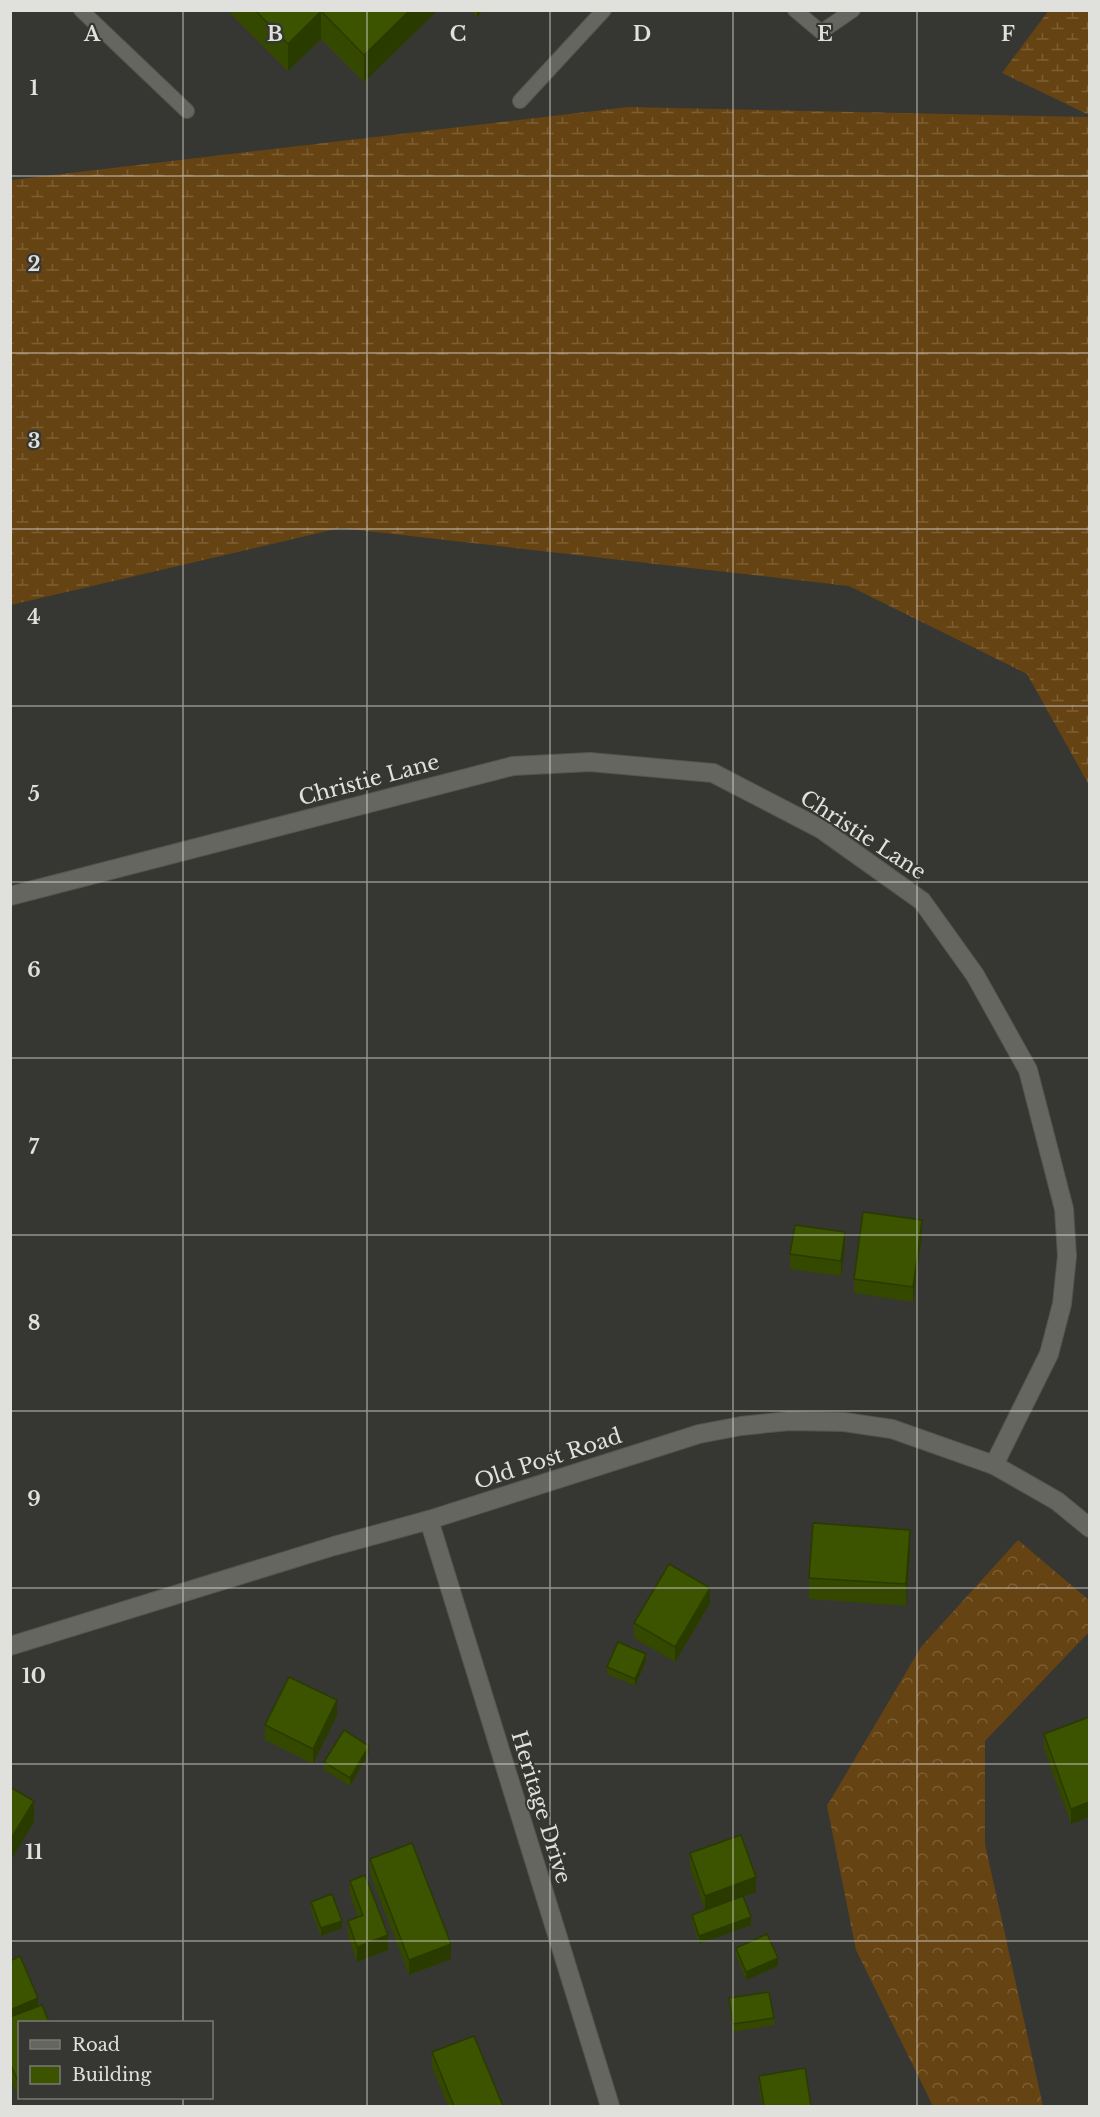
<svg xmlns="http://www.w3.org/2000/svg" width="1100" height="2117" viewBox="0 0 1100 2117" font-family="'Libre Baskerville',serif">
  <defs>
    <pattern id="forest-crowns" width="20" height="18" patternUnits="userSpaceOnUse" patternTransform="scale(1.5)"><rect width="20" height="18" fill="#664312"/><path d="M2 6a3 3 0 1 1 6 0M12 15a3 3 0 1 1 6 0" fill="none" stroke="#7c5e34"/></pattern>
    <pattern id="wetland-marsh" width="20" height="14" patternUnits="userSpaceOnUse" patternTransform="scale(1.5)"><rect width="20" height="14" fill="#664312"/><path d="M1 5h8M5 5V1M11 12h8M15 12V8" fill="none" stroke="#7c5e34"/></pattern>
  </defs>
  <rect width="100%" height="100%" fill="#363632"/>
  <!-- forest -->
  <path fill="url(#forest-crowns)" d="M1018,1540L1090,1601L1089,1632L985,1741V1844L1043,2106H933L856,1950L827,1806L921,1647Z"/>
  <!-- wetland -->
  <g fill="url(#wetland-marsh)">
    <path d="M1049,10L1089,11V115L1002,73Z"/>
    <path d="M628,107L1089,117V785L1027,674L849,586L340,528L11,605V180Z"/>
  </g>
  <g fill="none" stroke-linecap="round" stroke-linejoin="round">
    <defs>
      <g id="lane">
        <path d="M81,10L187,111"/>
        <path d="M795,10L821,32L853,10"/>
        <path d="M520,101L604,10"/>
      </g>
      <g id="street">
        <path d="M10,896L513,766L590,762L713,773L821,829L922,901L975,975L1028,1070L1064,1209L1067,1256L1062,1304L1049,1354L994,1465"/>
        <path d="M429,1520L610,2106"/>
        <path d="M10,1646L334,1546L429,1520L699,1434L741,1426L789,1421L844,1422L892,1429L994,1465L1057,1501L1090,1528"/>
      </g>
    </defs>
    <!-- lane casing -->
    <use href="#lane" stroke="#545450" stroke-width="16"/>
    <!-- street casing -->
    <use href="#street" stroke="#545450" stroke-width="20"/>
    <!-- lane -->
    <use href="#lane" stroke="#666661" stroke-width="14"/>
    <!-- street -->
    <use href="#street" stroke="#666661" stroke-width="18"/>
  </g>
  <!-- wall -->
  <g fill="#344800">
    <path d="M227,10H438L364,82L321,39L288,71Z"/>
    <path d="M470,10H484L477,17Z"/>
    <path d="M922,1235L913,1302L854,1293V1279Z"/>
    <path d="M845,1247L841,1276L790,1269V1254Z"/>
    <path d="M910,1551L906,1606L809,1599V1578Z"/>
    <path d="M710,1603L675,1662L634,1638V1623Z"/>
    <path d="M646,1661L635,1686L607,1674V1667Z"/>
    <path d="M337,1715L313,1764L265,1740V1725Z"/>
    <path d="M1089,1717L1071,1824L1044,1749V1734Z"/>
    <path d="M369,1753L350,1786L324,1770V1762Z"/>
    <path d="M690,1853L756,1892L744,1896L751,1925L699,1944L692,1922V1915L705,1910L690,1868Z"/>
    <path d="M370,1859L451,1959L409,1975L370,1874Z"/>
    <path d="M350,1881L388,1950L357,1962L348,1936V1921L358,1917L350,1895Z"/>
    <path d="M311,1902L342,1928L321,1936L311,1910Z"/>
    <path d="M736,1948L778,1966L746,1980L736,1956Z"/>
    <path d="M10,1961L20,2022V2097H29L20,2101L10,2078Z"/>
    <path d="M729,1998L774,2018V2025L733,2032L729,2006Z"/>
    <path d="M432,2052L503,2106H448L432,2067Z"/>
    <path d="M759,2076L811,2106H762L759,2090Z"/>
  </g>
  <!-- shaded-wall -->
  <g fill="#2a3b00">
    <path d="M410,10H438L364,82V55Z"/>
    <path d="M477,10H484L477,17Z"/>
    <path d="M321,11V39L288,71V44Z"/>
    <path d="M922,1220V1235L913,1302V1287Z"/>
    <path d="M845,1232V1247L841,1276V1261Z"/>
    <path d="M910,1530V1551L906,1606V1584Z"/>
    <path d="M710,1588V1603L675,1662V1647Z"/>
    <path d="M646,1654V1661L635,1686V1679Z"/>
    <path d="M337,1700V1715L313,1764V1749Z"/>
    <path d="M369,1746V1753L350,1786V1778Z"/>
    <path d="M34,1801V1822L10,1861V1840Z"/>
    <path d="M1089,1802V1817L1071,1824V1809Z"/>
    <path d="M756,1877V1892L705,1910V1896Z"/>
    <path d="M751,1917V1925L699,1944V1936Z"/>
    <path d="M342,1921V1928L321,1936V1928Z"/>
    <path d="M388,1935V1950L357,1962V1947Z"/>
    <path d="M451,1944V1959L409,1975V1960Z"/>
    <path d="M778,1958V1966L746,1980V1972Z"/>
    <path d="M38,1998V2013L10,2025V2010Z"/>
    <path d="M20,2097H29L20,2101Z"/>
  </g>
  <!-- building -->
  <g fill="#3c5400" stroke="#2a3b00" stroke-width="1.5">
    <path d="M255,10H410L364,55L321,11L288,44Z"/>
    <path d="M863,1212L922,1220L913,1287L854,1279Z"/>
    <path d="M795,1225L845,1232L841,1261L790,1254Z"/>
    <path d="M813,1523L910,1530L906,1584L809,1578Z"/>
    <path d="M669,1564L710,1588L675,1647L634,1623Z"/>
    <path d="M618,1642L646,1654L635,1679L607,1667Z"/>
    <path d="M289,1677L337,1700L313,1749L265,1725Z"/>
    <path d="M1089,1717V1802L1071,1809L1044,1734Z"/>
    <path d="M344,1730L369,1746L350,1778L324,1762Z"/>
    <path d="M10,1787L34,1801L10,1840Z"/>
    <path d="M741,1835L756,1877L705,1896L690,1853Z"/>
    <path d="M412,1843L451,1944L409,1960L370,1859Z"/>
    <path d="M365,1875L388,1935L357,1947L348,1921L363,1915L350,1881Z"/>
    <path d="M332,1894L342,1921L321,1928L311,1902Z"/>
    <path d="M743,1896L751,1917L699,1936L692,1915Z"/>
    <path d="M767,1934L778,1958L746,1972L736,1948Z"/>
    <path d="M20,1956L38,1998L10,2010V1961Z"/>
    <path d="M769,1992L774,2018L733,2024L729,1998Z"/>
    <path d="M42,2005L49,2022H20V2085L10,2063V2017Z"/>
    <path d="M474,2036L503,2106H454L432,2052Z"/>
    <path d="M805,2068L811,2106H764L759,2076Z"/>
  </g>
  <!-- grid -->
  <path fill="none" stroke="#e0e0dd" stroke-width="1.5" stroke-opacity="0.55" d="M183,10V2022M367,10V2106M550,10V2106M733,10V2106M917,10V2106M10,176H1090M10,353H1090M10,529H1090M10,706H1090M10,882H1090M10,1058H1090M10,1235H1090M10,1411H1090M10,1588H1090M10,1764H1090M10,1941H1090M183,2098V2106"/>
  <g text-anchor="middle" stroke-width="4.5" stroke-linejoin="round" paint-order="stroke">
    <!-- street labels -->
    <g font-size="21" fill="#e0e0dd" stroke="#363632">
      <text transform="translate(369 780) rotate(-15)" y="7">Christie Lane</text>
      <text transform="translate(863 835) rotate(33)" y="7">Christie Lane</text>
      <text transform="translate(548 1459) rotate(-18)" y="7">Old Post Road</text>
      <text transform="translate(541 1807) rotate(73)" y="7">Heritage Drive</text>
    </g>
  </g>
  <g font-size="20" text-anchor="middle" font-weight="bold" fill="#e0e0dd" stroke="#363632" stroke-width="4.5" stroke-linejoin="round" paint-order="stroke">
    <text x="92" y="41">A</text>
    <text x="275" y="41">B</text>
    <text x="458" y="41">C</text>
    <text x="642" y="41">D</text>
    <text x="825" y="41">E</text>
    <text x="1008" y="41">F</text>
    <text x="34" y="95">1</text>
    <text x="34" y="271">2</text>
    <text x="34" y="448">3</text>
    <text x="34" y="624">4</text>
    <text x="34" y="801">5</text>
    <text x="34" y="977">6</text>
    <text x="34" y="1154">7</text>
    <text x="34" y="1330">8</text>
    <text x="34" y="1506">9</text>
    <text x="34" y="1683">10</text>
    <text x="34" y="1859">11</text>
  </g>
  <!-- border -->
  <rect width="1100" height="2117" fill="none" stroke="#e0e0dd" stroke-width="24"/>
  <!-- legend -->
  <rect x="18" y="2021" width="195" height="78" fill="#363632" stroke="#7a7a76" stroke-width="1.5"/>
  <rect x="30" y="2040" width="30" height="9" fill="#666661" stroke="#7a7a76" stroke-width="1.5"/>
  <text x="72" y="2051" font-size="18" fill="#e0e0dd">Road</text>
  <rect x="30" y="2066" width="30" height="18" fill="#3c5400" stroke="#7a7a76" stroke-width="1.5"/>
  <text x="72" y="2081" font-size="18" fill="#e0e0dd">Building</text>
</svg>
